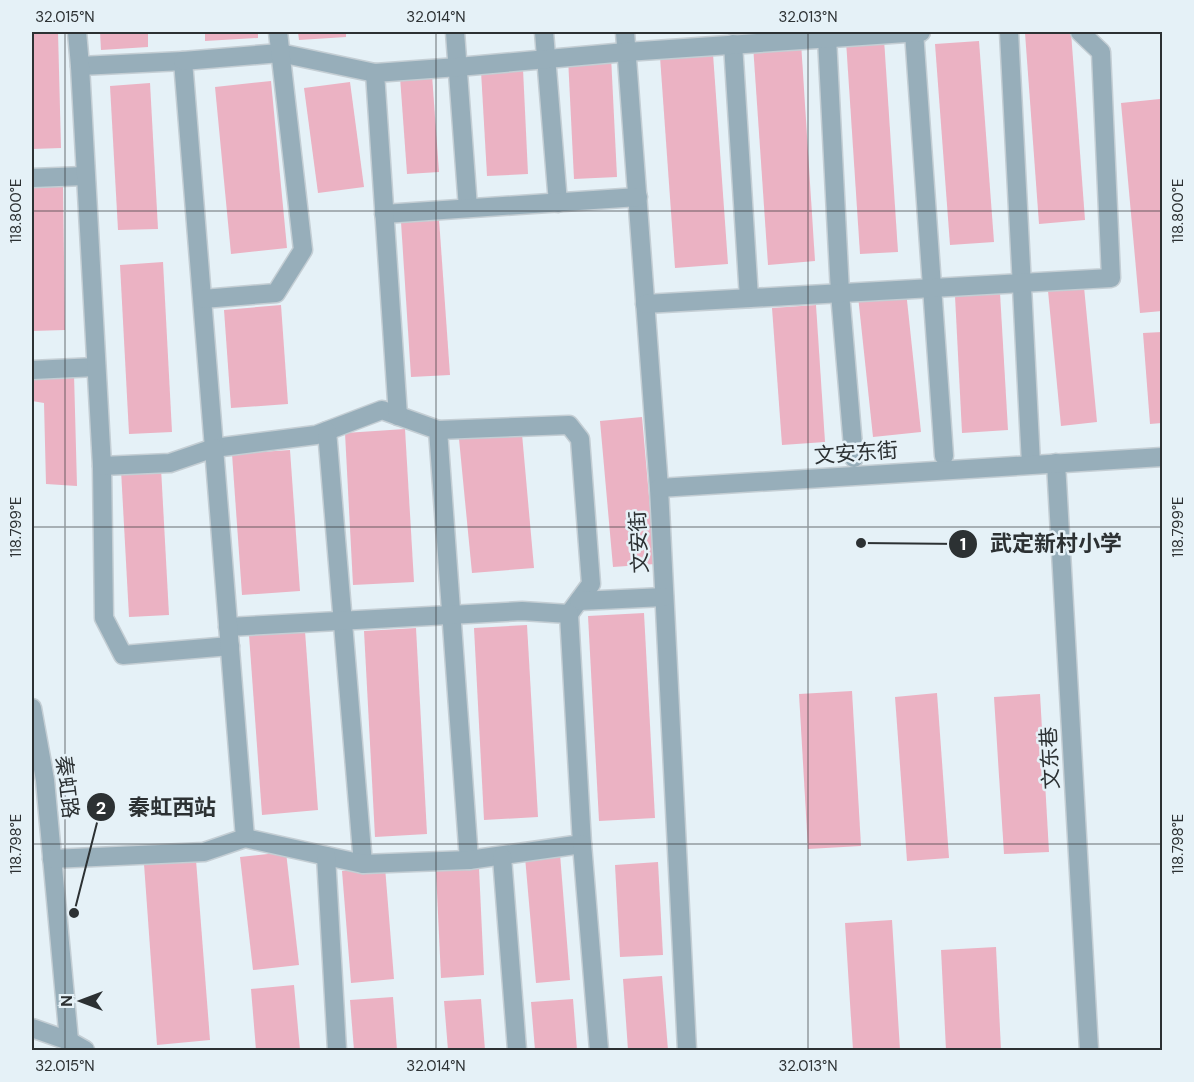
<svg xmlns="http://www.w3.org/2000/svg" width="1194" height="1082" viewBox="0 0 1194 1082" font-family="'DM Sans','Noto Sans SC',sans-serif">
  <rect width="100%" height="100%" fill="#e5f1f7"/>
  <!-- building -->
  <g fill="#ebb2c3">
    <path d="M32,32H58L61,148L32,149Z"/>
    <path d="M100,32H148V47L101,50Z"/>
    <path d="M205,32H258V38L205,41Z"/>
    <path d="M298,32H346V37L299,40Z"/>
    <path d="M1040,32H1071L1085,220L1039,224L1025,33Z"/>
    <path d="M884,39L898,252L860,254L846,41Z"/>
    <path d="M979,41L994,242L950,245L935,44Z"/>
    <path d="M801,42L815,261L768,265L753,45Z"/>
    <path d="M713,54L728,264L675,268L660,57Z"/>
    <path d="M611,56L617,177L574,179L568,58Z"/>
    <path d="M523,69L528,174L487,176L481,71Z"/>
    <path d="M432,75L439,172L407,174L400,77Z"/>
    <path d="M271,81L287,248L231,254L215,87Z"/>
    <path d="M350,82L364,187L318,193L304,88Z"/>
    <path d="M150,83L158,229L118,230L110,86Z"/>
    <path d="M1160,99L1162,121V311L1140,313L1121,103Z"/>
    <path d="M63,186L65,330L32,331V187Z"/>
    <path d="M439,219L450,375L411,377L401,222Z"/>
    <path d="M163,262L172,432L129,434L120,265Z"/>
    <path d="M1084,287L1097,422L1061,426L1048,291Z"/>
    <path d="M906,291L921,432L873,437L858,296Z"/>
    <path d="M1000,293L1008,430L962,433L955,296Z"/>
    <path d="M281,305L288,404L231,408L224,310Z"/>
    <path d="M816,305L825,442L782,445L772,308Z"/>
    <path d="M1162,332V423L1150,424L1143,333Z"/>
    <path d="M74,374L77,486L46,484L44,403L32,401V376Z"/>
    <path d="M642,417L655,564L613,567L600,421Z"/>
    <path d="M405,429L414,582L353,585L345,433Z"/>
    <path d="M522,434L534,568L472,573L459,439Z"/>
    <path d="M290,450L300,591L242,595L232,454Z"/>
    <path d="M161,468L169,615L129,617L121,470Z"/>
    <path d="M644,613L655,818L599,821L588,616Z"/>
    <path d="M527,625L538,817L484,820L474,628Z"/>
    <path d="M416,628L427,834L375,837L364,631Z"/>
    <path d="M305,631L318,810L262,815L249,635Z"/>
    <path d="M852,691L861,846L808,849L799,694Z"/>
    <path d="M937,693L949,858L907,861L895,697Z"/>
    <path d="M1040,694L1049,852L1004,854L994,697Z"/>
    <path d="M286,852L299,965L253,970L240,857Z"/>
    <path d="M560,854L570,980L536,983L525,857Z"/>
    <path d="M196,860L210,1040L157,1045L144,864Z"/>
    <path d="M658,862L663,955L620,957L615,865Z"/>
    <path d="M385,867L394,979L351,983L342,871Z"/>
    <path d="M479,868L484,975L441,978L436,871Z"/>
    <path d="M892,920L900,1050H853L845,923Z"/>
    <path d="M996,947L1001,1050H946L941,950Z"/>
    <path d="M662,976L668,1050H628L623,979Z"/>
    <path d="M294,985L300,1050H256L251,989Z"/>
    <path d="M393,997L397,1050H354L350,1000Z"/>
    <path d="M481,999L485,1050H448L444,1001Z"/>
    <path d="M573,999L577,1050H535L531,1002Z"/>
  </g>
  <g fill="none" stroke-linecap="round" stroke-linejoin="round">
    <defs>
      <g id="minor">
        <path d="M77,32L80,66L183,61L214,448L316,435L382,410L438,430L469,860"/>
        <path d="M455,32L468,208"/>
        <path d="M544,32L558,203"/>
        <path d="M625,32L659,488L687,1050"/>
        <path d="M914,32L944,456"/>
        <path d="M1009,32L1031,464"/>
        <path d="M827,38L840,293L854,458"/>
        <path d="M733,44L749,298"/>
        <path d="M183,61L280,53L375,73"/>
        <path d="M32,178L85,176"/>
        <path d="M384,214L638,197"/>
        <path d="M203,299L276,293L303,250L278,32"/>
        <path d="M645,304L1111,278L1101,52L1080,32"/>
        <path d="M32,370L96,367"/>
        <path d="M398,416L375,73L458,67L626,52L921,32"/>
        <path d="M438,430L569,425L580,439L591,584L569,614"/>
        <path d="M327,431L363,864"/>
        <path d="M1056,463L1089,1050"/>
        <path d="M102,466L104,618L123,655L230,646"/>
        <path d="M659,488L1162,457"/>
        <path d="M579,601L664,597"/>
        <path d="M228,627L522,611L569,614L582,844L469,860L363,864L245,838"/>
        <path d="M32,708L45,780L69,1041L72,1050"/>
        <path d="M582,844L599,1050"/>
        <path d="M326,856L337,1050"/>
        <path d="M502,857L517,1050"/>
        <path d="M52,859L204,852L245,838L214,448L170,463L102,466L80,66"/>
        <path d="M32,1028L69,1041L85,1050"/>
      </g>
    </defs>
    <!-- minor casing -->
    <use href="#minor" stroke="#c4ced4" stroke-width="21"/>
    <!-- minor -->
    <use href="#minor" stroke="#97aeba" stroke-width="18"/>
  </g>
  <!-- ticks -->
  <path fill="none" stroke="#2c3133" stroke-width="1.5" stroke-opacity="0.45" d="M65,32V1050M436,32V1050M808,32V1050M32,211H1162M32,527H1162M32,844H1162"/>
  <g text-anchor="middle" stroke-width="5" stroke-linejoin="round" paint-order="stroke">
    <!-- street labels -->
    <g font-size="21" fill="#2c3133" stroke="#e5f1f7">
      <text transform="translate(856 453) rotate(-4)" y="7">文安东街</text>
      <text transform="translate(639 542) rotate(-93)" y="7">文安街</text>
      <text transform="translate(1050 758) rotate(-93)" y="7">文东巷</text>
      <text transform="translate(67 787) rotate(83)" y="7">秦虹路</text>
    </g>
  </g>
  <!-- callouts -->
  <path fill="none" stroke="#2c3133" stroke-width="2" d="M861 543L963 544M74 913L101 807"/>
  <g fill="#2c3133" stroke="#e5f1f7" stroke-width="2">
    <circle cx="861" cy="543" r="6"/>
    <circle cx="74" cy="913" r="6"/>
    <circle cx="963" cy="544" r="15"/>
    <circle cx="101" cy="807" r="15"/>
  </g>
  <g font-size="18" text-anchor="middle" font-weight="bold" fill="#fff">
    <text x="963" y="550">1</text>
    <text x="101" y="814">2</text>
  </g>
  <g font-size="22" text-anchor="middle" font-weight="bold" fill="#2c3133" stroke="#e5f1f7" stroke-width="5" stroke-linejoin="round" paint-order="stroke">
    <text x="1056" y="551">武定新村小学</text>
    <text x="172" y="815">秦虹西站</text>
  </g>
  <!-- border -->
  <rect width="1194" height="1082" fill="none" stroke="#e5f1f7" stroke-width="66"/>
  <!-- north arrow -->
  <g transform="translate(81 1001) rotate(270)" stroke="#e5f1f7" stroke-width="4.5" paint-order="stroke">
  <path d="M0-4.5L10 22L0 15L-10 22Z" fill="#2c3133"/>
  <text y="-9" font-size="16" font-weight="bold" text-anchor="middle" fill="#2c3133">N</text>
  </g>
  <rect x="33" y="33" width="1128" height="1016" fill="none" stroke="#2c3133" stroke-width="2"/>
  <g font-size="15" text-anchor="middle" fill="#2c3133">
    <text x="65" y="22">32.015°N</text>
    <text x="436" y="22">32.014°N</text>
    <text x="808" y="22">32.013°N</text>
    <text transform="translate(1178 211) rotate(-90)" y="5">118.800°E</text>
    <text transform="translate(16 211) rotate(-90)" y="5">118.800°E</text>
    <text transform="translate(1178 527) rotate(-90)" y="5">118.799°E</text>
    <text transform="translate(16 527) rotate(-90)" y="5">118.799°E</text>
    <text transform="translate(1178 844) rotate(-90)" y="5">118.798°E</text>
    <text transform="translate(16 844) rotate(-90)" y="5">118.798°E</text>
    <text x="65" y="1071">32.015°N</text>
    <text x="436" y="1071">32.014°N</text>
    <text x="808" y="1071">32.013°N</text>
  </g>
</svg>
